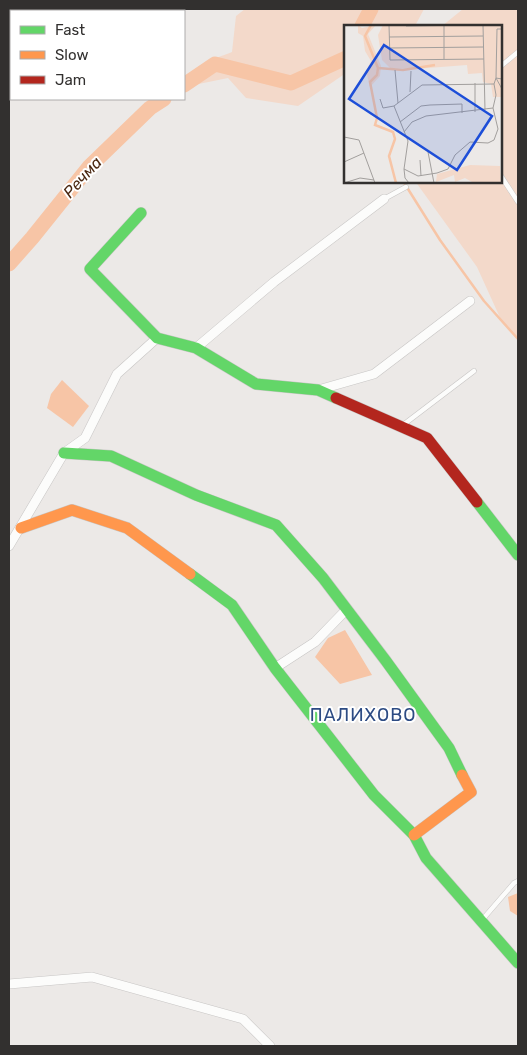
<svg xmlns="http://www.w3.org/2000/svg" width="527" height="1055" viewBox="0 0 527 1055" font-family="Rubik,sans-serif">
  <rect width="100%" height="100%" fill="#ece9e7"/>
  <!-- green -->
  <g fill="#f3d9ca">
    <path d="M245,9H424L415,26H346V73L298,106L246,98L228,78L184,87C184,67 217,58 232,52L236,16Z"/>
    <path d="M463,9H518V339L502,322L477,267L415,181H501V26H442Z"/>
  </g>
  <!-- water -->
  <g fill="#f7c5a6">
    <path d="M62,380L89,406L73,427L47,408L51,394Z"/>
    <path d="M345,630L372,675L340,684L315,657L328,638Z"/>
    <path d="M518,893V892V916L510,911L508,897Z"/>
  </g>
  <g fill="none" stroke-linecap="round" stroke-linejoin="round">
    <!-- stream -->
    <path stroke="#f7c5a6" stroke-width="2.5" d="M403,181L440,240L484,301L518,339"/>
    <!-- river -->
    <g stroke="#f7c5a6" stroke-width="15">
      <path d="M362,26L371,9"/>
      <path d="M184,85L215,64L291,83L346,58"/>
      <path d="M9,264L32,238L89,167L150,108L164,99"/>
    </g>
    <defs>
      <g id="lane">
        <path d="M501,66L518,52"/>
        <path d="M501,176L518,202"/>
        <path d="M384,199L406,187"/>
        <path d="M403,425L474,371"/>
        <path d="M482,920L514,883L518,881"/>
      </g>
      <g id="street">
        <path d="M196,348L274,282L384,199"/>
        <path d="M318,390L374,374L470,301"/>
        <path d="M9,546L64,453L85,438L117,374L157,338"/>
        <path d="M275,668L315,642L347,609"/>
        <path d="M9,984L92,977L243,1019L270,1046"/>
      </g>
      <g id="fast">
        <path d="M141,213L90,269L157,338L196,348L256,384L318,390L336,398"/>
        <path d="M64,453L111,456L196,495L276,525L323,578L386,661L449,748L462,775"/>
        <path d="M477,502L518,555"/>
        <path d="M190,574L232,605L275,668L374,795L414,835L426,858L518,963"/>
      </g>
      <g id="slow">
        <path d="M21,528L72,510L127,528L190,574"/>
        <path d="M414,835L471,792L462,775"/>
      </g>
      <path id="jam" d="M336,398L427,438L477,502"/>
    </defs>
    <!-- lane casing -->
    <use href="#lane" stroke="#c8c6c5" stroke-width="5.5"/>
    <!-- street casing -->
    <use href="#street" stroke="#c8c6c5" stroke-width="10"/>
    <!-- fast casing -->
    <use href="#fast" stroke="#c8c6c5" stroke-width="12"/>
    <!-- slow casing -->
    <use href="#slow" stroke="#c8c6c5" stroke-width="12"/>
    <!-- jam casing -->
    <use href="#jam" stroke="#c8c6c5" stroke-width="12"/>
    <!-- lane -->
    <use href="#lane" stroke="#fcfcfb" stroke-width="4.5"/>
    <!-- street -->
    <use href="#street" stroke="#fcfcfb" stroke-width="9"/>
    <!-- fast -->
    <use href="#fast" stroke="#63d668" stroke-width="11"/>
    <!-- slow -->
    <use href="#slow" stroke="#ff974d" stroke-width="11"/>
    <!-- jam -->
    <use href="#jam" stroke="#b3261e" stroke-width="11"/>
  </g>
  <g text-anchor="middle" stroke-width="4" stroke-linejoin="round" paint-order="stroke">
    <!-- water labels -->
    <g font-size="16" font-style="italic" fill="#4b2812" stroke="#fff">
      <text transform="translate(82 177) rotate(-48)" y="6">Речма</text>
    </g>
    <!-- quarter labels -->
    <g font-size="18" letter-spacing="1" fill="#2d4b83" stroke="#fff">
      <text x="363" y="721">ПАЛИХОВО</text>
    </g>
  </g>
  <!-- overview -->
  <g transform="translate(344 25)">
    <rect width="158" height="158" fill="#ece9e7"/>
    <path d="M14,0L18,3L32,0L24,9L37,41L36,51L26,62L22,46L27,36L21,26L19,11L14,8ZM39,0H157V72H149L147,59L139,57L138,48L124,49L123,40L71,44L46,43L38,35L34,10ZM126,140L156,141L157,157H128L121,153L111,157L110,150L92,157L93,149Z" fill="#f3d9ca"/>
    <path fill="none" stroke="#f7c5a6" stroke-width="2.5" d="M27,0L21,11L34,43L33,50L26,57L33,93L31,100L49,107L51,114L45,131L52,158M34,43L59,45L91,40"/>
    <path fill="none" stroke="#a29f9d" stroke-width="1" d="M45,0L46,35L140,34M100,0V34M139,0L141,85M62,1L124,0M158,4H153L152,53L158,64M45,12L139,11M45,23L139,22M51,45L54,78M131,58V87M66,67L67,46M36,74L39,83L50,81L78,60L150,59M50,81L64,116L60,144L61,153L65,158M56,97L77,81L86,80L118,79V88M60,107L68,97L82,91L149,83L152,70L150,59L152,53L158,54M0,112L15,115L31,158M84,127L90,158M76,135L77,151M0,137L20,128M60,144L74,151L93,148L104,144L111,130L126,117L144,118L150,115L154,104L149,83M0,158L16,153L30,155"/>
    <path fill="#1d4ed8" fill-opacity="0.15" stroke="#1d4ed8" stroke-width="2.5" d="M40,20L148,91L113,145L5,74Z"/>
    <rect width="158" height="158" fill="none" stroke="#32302f" stroke-width="2.5"/>
  </g>
  <!-- border -->
  <rect width="527" height="1055" fill="none" stroke="#32302f" stroke-width="20"/>
  <!-- legend -->
  <rect x="10" y="10" width="175" height="90" fill="#ffffff" stroke="#adacac"/>
  <rect x="20" y="26" width="25" height="8" fill="#63d668" stroke="#adacac"/>
  <text x="55" y="35" font-size="15" fill="#32302f">Fast</text>
  <rect x="20" y="51" width="25" height="8" fill="#ff974d" stroke="#adacac"/>
  <text x="55" y="60" font-size="15" fill="#32302f">Slow</text>
  <rect x="20" y="76" width="25" height="8" fill="#b3261e" stroke="#adacac"/>
  <text x="55" y="85" font-size="15" fill="#32302f">Jam</text>
</svg>
